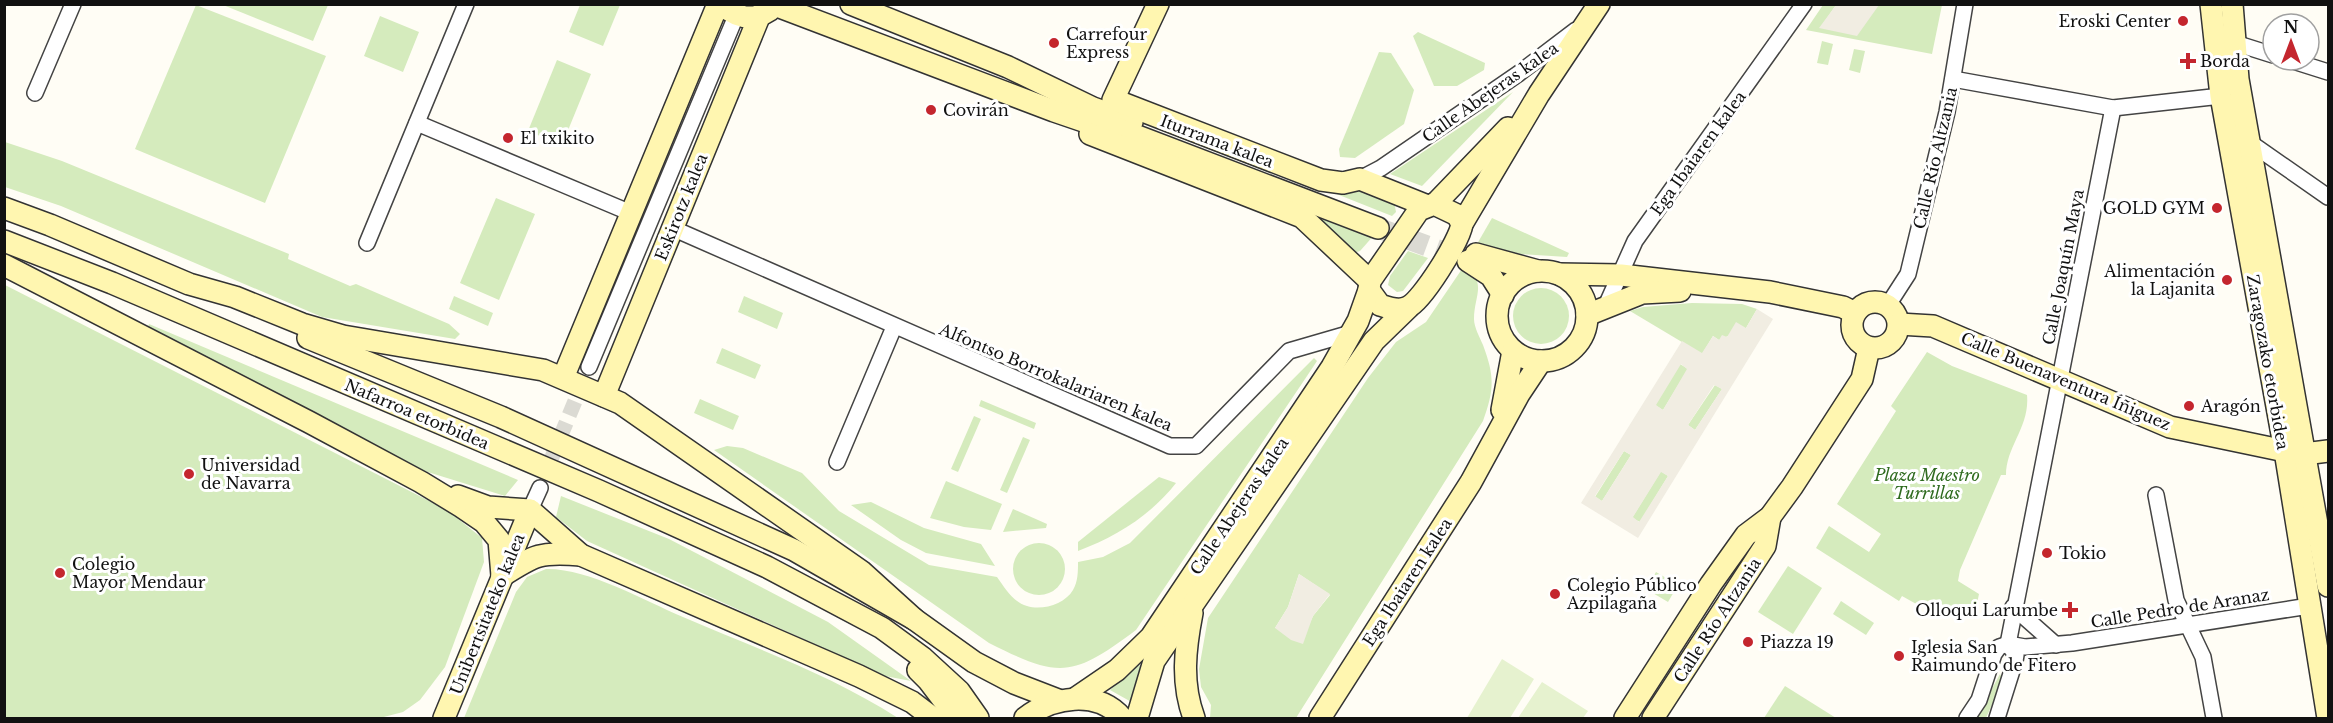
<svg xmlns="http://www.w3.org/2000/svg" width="2333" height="723" viewBox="0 0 2333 723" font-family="'Libre Baskerville',serif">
  <rect width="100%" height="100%" fill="#fffdf5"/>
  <!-- green -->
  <g fill="#d5ebbd" fill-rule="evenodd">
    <path d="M196,5L326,56L265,203L135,149Z"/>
    <path d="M223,5H328L313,41Z"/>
    <path d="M580,5H620L603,46L569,32Z"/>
    <path d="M1823,5H1836L1820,28L1879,5H1942L1932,54L1806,30Z"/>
    <path d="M380,16L419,32L403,72L364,56Z"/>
    <path d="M1418,32L1485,63L1484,70L1457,86H1434L1413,36Z"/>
    <path d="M1822,41L1833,44L1828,65L1817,63Z"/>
    <path d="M1854,49L1865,51L1860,73L1849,70Z"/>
    <path d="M1379,52L1391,53L1414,90L1404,124L1355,158L1340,157L1339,149Z"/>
    <path d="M557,60L591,74L562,145L528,131Z"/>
    <path d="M1513,92L1422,186L1390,174Z"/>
    <path d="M5,142L62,161L289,254L288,259L350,286L356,284L449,324L460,334L455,339L322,317L61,206L5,187Z"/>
    <path d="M1360,187L1394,201L1396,212L1392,216L1324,189Z"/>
    <path d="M496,198L535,214L499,300L460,283Z"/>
    <path d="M1307,210L1375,234L1360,251L1354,253Z"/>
    <path d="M1492,218L1569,253L1567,257L1521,254L1477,244Z"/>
    <path d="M1408,251L1428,258L1403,291L1397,292L1388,285L1390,276Z"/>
    <path d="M1464,266C1488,283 1474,295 1474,319C1474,327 1480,338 1483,345C1495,377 1494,390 1483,421L1296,718H1210L1211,705L1201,687L1199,669L1208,618L1368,378L1396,342L1426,322ZM1299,574L1330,595L1313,616L1308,627L1275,628L1288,607Z"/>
    <path d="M5,285L447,510L482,538L484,562L445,667L420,700L403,712L380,718H5Z"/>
    <circle cx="1541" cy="316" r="28"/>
    <path d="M454,296L493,313L488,326L449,309Z"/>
    <path d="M744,296L783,313L777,329L738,312Z"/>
    <path d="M1692,303L1742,304L1757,309L1746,328L1719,340L1713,336L1702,354L1630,311L1643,307Z"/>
    <path d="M149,324L518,480L505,496L418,469L147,329Z"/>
    <path d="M722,348L761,365L755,379L716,363Z"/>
    <path d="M1927,352L1952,366L2027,395C2030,427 2006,446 2006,475H2001L1960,570L1958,581L1979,594L1975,613L1958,609L1955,613L1940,603L1937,610L1921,600L1918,605L1902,596L1899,601L1816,548L1829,526L1869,552L1881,534L1837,504L1896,411L1891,406Z"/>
    <path d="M1314,358L1317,361L1305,379L1136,630C1073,677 1060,679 989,643L714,450L727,446L743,448L802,473L839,511L929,565L997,577C1005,588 1013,602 1027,606C1042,611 1065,604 1073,590C1078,582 1078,571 1078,562L1103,557L1130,543Z"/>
    <path d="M1680,364L1688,369L1663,410L1655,405Z"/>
    <path d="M1715,385L1722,389L1695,430L1688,425Z"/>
    <path d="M700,399L739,416L733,430L694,413Z"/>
    <path d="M981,400L1036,423L1034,429L979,406Z"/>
    <path d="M974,416L981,419L958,472L951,469Z"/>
    <path d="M1023,437L1030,440L1007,493L1000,490Z"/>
    <path d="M1624,451L1631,455L1602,501L1595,497Z"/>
    <path d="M1661,471L1668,476L1640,522L1632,518Z"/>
    <path d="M1159,477L1176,483C1150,516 1117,536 1078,551V542Z"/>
    <path d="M946,481L1002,504L991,530L964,527L930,518Z"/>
    <path d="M561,496L669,539L828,622L911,681L885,676L587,541L556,517Z"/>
    <path d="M871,502L924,528L981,544L995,566L926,553L901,540L851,505Z"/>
    <path d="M1013,509L1047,524L1046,528L1003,532Z"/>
    <circle cx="1039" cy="569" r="26"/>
    <path d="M1788,566L1822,588L1793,634L1758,612Z"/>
    <path d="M546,569C588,568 643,600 683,617C755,648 832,675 898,718H464L516,592L527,577Z"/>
    <path d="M1656,572L1678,585L1668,602L1646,589Z"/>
    <path d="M1841,601L1874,623L1866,635L1833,614Z"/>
    <path d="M1138,664L1143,668L1135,704L1110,690Z"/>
    <path d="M2000,674L2003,680L1986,718H1976Z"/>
    <path d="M1785,686L1836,718H1764Z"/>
  </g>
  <!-- pitch -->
  <g fill="#e6f2cf">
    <path d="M1502,659L1534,679L1510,718H1467Z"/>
    <path d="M1542,682L1588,711L1583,718H1518Z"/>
  </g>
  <!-- plaza -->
  <g fill="#f1ede2" fill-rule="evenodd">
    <path d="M1836,5V4L1879,5L1857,36L1819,28Z"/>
    <path d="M1757,309L1773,319L1638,538L1581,503L1682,341L1702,353L1713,336L1719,340L1722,335L1727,337L1736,322L1746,328ZM1681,364L1687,369L1663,410L1656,405ZM1714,385L1722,389L1695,430L1688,425ZM1624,451L1631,455L1602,501L1595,496ZM1661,472L1668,476L1639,522L1633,517Z"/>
    <path d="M1299,574L1330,594L1313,616L1303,644L1291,640L1275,628L1288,607Z"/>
  </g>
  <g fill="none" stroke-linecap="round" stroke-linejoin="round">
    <!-- street-tunnel -->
    <path stroke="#dbdad3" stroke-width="15" stroke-dasharray="15 8" stroke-linecap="butt" d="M543,479L589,367"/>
    <!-- secondary-tunnel -->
    <path stroke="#dbdad3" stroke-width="21" stroke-dasharray="21 10" stroke-linecap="butt" d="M1378,228L1465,260"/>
    <defs>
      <g id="street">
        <path d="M2235,43L2273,55"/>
        <path d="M2290,60L2328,72"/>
        <path d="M1953,79L2113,108L2221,96"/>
        <path d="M35,93L73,4"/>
        <path d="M417,123L631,213"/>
        <path d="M2249,142L2328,197"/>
        <path d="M1360,179L1381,168L1518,74L1576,30"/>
        <path d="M672,228L1170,446H1196L1289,351L1351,333"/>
        <path d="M367,243L466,4"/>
        <path d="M1888,305L1908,274L1947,112L1965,4"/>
        <path d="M1605,308L1635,241L1804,4"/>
        <path d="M589,367L736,16"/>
        <path d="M837,462L894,327"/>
        <path d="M2156,495L2176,600L2203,657L2214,718"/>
        <path d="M530,510L540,488"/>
        <path d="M2013,607L2056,645"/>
        <path d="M2008,644L2113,108"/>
        <path d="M1967,718L1979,700L1994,654L1999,647L2008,644L2025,647L2072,643L2309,606"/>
        <path d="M1997,718L2015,661L2016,655L2008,644"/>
      </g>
      <g id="secondary">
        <path d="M721,4C737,18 752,22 770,10"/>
        <path d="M851,4L1008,67L1093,108L1132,122"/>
        <path d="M2211,4L2221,96L2285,451L2328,718"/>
        <path d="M2232,4L2238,79L2328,586"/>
        <path d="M777,6L1054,111L1098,126L1119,129L1378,228"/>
        <path d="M1113,100L1158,4"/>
        <path d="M1117,101L1321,180L1343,183L1360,179L1425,205"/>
        <path d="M1090,134L1302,217L1370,281"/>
        <path d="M1434,204L1457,215L1462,224C1460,240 1422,301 1408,307C1399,312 1389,308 1380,305L1369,290L1370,281L1419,210Z"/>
        <path d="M1435,204L1508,128"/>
        <path d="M4,208L50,225L189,284L235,297L302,324L343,336L543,370L620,403L861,571L914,619"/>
        <path d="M1462,224L1539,94L1599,4"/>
        <path d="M4,241L112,283L599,491L767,567L882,628L923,658L959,691L978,718"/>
        <path d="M1476,254L1538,271"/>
        <path d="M1468,261L1491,276L1503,295"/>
        <path d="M4,265L309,422L421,482L462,507L484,522L499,540L502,576"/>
        <circle cx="1542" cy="316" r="45"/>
        <path d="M1559,274L1621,275L1770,292L1843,307L1855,313"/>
        <circle cx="1875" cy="325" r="23"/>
        <path d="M1587,315L1642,293L1680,291"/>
        <path d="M1899,324L1933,326L2170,427L2285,451L2304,454L2328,451"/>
        <path d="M308,338L501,417L794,550L914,619L974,662L1014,683L1058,700"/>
        <path d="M563,378L718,4"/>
        <path d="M604,396L759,17"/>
        <path d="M1502,410L1513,351"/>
        <path d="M458,496L488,507L530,510L581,555L859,676L912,702L933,718"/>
        <path d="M502,576C536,554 540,552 581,555"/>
        <path d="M1192,613C1185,649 1181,683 1194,718"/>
        <path d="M918,670L928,680L957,718"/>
        <path d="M1076,698L1117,670L1151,637L1332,367L1358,321L1369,290"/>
        <path d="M444,718L530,510"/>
        <path d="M1025,718C1052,697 1097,689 1122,718"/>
        <path d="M1137,718L1154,661L1374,341L1408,308"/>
        <path d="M1320,718L1471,482L1519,394L1541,361"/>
        <path d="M1625,718L1711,584L1746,535L1770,517L1792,487L1862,379L1869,348"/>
        <path d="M1653,718L1765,546L1770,517"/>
      </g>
    </defs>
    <!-- street casing -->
    <use href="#street" stroke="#444" stroke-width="18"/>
    <!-- secondary casing -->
    <use href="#secondary" stroke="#333" stroke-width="24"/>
    <!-- street -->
    <use href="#street" stroke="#fff" stroke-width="15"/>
    <!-- secondary -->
    <use href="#secondary" stroke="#fff6b0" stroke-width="21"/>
  </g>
  <!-- markers -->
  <g fill="#c4262e" stroke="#fff" stroke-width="2">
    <circle cx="2183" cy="21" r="6"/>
    <circle cx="1054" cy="43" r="6"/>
    <path d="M2185 52h6v6h6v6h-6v6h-6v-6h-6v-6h6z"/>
    <circle cx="931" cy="110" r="6"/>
    <circle cx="508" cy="138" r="6"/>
    <circle cx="2217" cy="208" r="6"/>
    <circle cx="2227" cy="280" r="6"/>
    <circle cx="2189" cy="406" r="6"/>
    <circle cx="189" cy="474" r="6"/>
    <circle cx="2047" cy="553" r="6"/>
    <circle cx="60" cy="573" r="6"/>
    <circle cx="1555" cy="594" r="6"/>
    <path d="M2067 601h6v6h6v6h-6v6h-6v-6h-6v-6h6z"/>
    <circle cx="1748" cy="642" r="6"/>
    <circle cx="1899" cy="656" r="6"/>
  </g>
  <g text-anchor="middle" stroke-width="6" stroke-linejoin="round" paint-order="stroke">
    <!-- poi labels -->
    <g font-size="16" fill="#111" stroke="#fff" text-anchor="start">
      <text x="2171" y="27" text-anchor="end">Eroski Center</text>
      <text x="1066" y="40">Carrefour<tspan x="1066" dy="18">Express</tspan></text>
      <text x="2200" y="67">Borda</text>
      <text x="943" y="116">Covirán</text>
      <text x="520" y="144">El txikito</text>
      <text x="2205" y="214" text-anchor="end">GOLD GYM</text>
      <text x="2215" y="277" text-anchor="end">Alimentación<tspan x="2215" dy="18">la Lajanita</tspan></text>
      <text x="2201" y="412">Aragón</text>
      <text x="201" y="471">Universidad<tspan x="201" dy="18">de Navarra</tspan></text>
      <text x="2059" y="559">Tokio</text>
      <text x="72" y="570">Colegio<tspan x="72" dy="18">Mayor Mendaur</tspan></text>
      <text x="1567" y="591">Colegio Público<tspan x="1567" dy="18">Azpilagaña</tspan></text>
      <text x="2058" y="616" text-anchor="end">Olloqui Larumbe</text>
      <text x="1760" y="648">Piazza 19</text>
      <text x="1911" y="653">Iglesia San<tspan x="1911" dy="18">Raimundo de Fitero</tspan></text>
    </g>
    <!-- street labels -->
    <g font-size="16" fill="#111" stroke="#fff">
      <text transform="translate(1490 92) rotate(-35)" y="6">Calle Abejeras kalea</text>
      <text transform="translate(1217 141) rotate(21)" y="6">Iturrama kalea</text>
      <text transform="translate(1698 153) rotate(-54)" y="6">Ega Ibaiaren kalea</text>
      <text transform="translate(1935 158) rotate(-77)" y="6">Calle Río Altzania</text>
      <text transform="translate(681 207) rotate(-68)" y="6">Eskirotz kalea</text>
      <text transform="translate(2063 267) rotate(-79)" y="6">Calle Joaquín Maya</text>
      <text transform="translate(2268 362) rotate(80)" y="6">Zaragozako etorbidea</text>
      <text transform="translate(1056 377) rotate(23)" y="6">Alfontso Borrokalariaren kalea</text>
      <text transform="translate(2066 381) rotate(23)" y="6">Calle Buenaventura Íñiguez</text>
      <text transform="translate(417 414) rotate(23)" y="6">Nafarroa etorbidea</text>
      <text transform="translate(1239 506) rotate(-56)" y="6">Calle Abejeras kalea</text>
      <text transform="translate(1407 582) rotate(-57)" y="6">Ega Ibaiaren kalea</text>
      <text transform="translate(2180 608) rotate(-9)" y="6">Calle Pedro de Aranaz</text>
      <text transform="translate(487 614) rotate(-68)" y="6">Unibertsitateko kalea</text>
      <text transform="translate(1717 620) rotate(-57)" y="6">Calle Río Altzania</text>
    </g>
    <!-- park labels -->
    <g font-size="16" font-style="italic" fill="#2f6b1f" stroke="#fff">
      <text x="1927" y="481">Plaza Maestro<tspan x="1927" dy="18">Turrillas</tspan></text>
    </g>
  </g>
  <!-- border -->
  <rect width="2333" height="723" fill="none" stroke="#111111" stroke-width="12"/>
  <!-- north arrow -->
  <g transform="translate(2291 42)"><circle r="28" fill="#ffffff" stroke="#a0a0a0" stroke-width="1.5"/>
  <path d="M0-4.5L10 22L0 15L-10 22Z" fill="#c4262e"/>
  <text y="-9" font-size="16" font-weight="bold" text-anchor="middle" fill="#111111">N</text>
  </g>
</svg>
